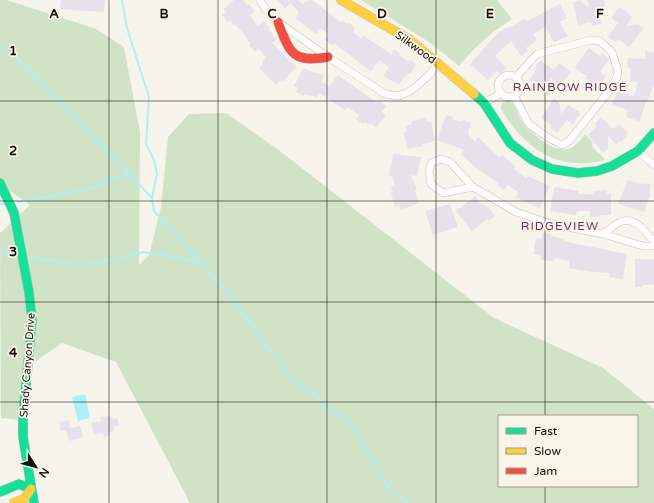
<svg xmlns="http://www.w3.org/2000/svg" width="654" height="503" viewBox="0 0 654 503" font-family="'Varela Round',sans-serif">
  <rect width="100%" height="100%" fill="#f7f4ec"/>
  <!-- green -->
  <g fill="#d1e3c6" fill-rule="evenodd">
    <path d="M0,0H7L96,29L124,47L140,132L139,265L149,255L161,207L168,137L189,114L226,113L280,151L494,318L603,368L654,409V503H190L116,362L62,343L29,366L23,420L1,418L0,233L30,205L0,184ZM499,416H637V486H499Z"/>
    <path d="M361,0H497L512,19C490,33 476,46 459,66L429,42Z"/>
    <path d="M509,100C516,105 518,116 523,123C528,130 535,135 541,140C560,153 572,154 585,134L593,143L592,145C595,152 602,154 605,160C557,172 525,149 501,109C501,103 503,101 509,100Z"/>
  </g>
  <!-- water -->
  <path fill="#adf0f6" d="M85,394L90,418L78,421L72,397Z"/>
  <g fill="none" stroke-linecap="round" stroke-linejoin="round">
    <!-- stream -->
    <g stroke="#adf0f6" stroke-width="2">
      <path d="M122,0L127,28L149,97L146,144L154,160L157,174L152,198L154,211L224,288L288,374L356,429L387,485L395,494L408,503"/>
      <path d="M0,47L19,60L152,198"/>
      <path d="M18,202L88,189L128,174"/>
      <path d="M0,204H4"/>
      <path d="M0,251L17,254"/>
      <path d="M32,257L70,264H94L143,252L171,256L200,262"/>
    </g>
  </g>
  <!-- building -->
  <g fill="#e6e1eb">
    <path d="M61,0H105L104,12L60,9Z"/>
    <path d="M234,0H243L247,5L249,4L255,11L250,16L258,26L264,21L270,28L268,29L277,39L272,43L297,67L283,81L281,80L276,85L259,68L263,63L262,62L266,57L258,49L255,52L249,45L251,44L247,40L248,39L235,24L233,25L230,20L228,22L222,15L226,12L223,9Z"/>
    <path d="M277,0H298L303,5L306,1L307,2L309,0H312L341,22L342,21L347,24L348,22L355,28L353,32L362,39L364,36L391,54L394,49L400,53L399,55L409,62L410,60L416,64L414,68L410,74L408,73L406,77L405,76L399,85L383,76L389,67L379,60L371,71L368,69L334,43L332,45L325,40L329,34L320,28L316,34L295,18L299,12L290,3L285,8Z"/>
    <path d="M586,0H604L605,6L598,8L601,24L592,26L591,22L578,25L573,2L580,1L589,7L588,1Z"/>
    <path d="M560,4L567,18L560,22L568,36L554,42L545,27L533,34L537,40L526,48L528,51L521,56L511,41L495,56L507,68L500,74L497,71L488,80L470,64L498,33L506,28V29L511,26L512,27L525,18L527,21Z"/>
    <path d="M619,7L629,13L628,14L632,17L626,26L638,24L644,28L629,47L618,39L616,42L614,41L608,37L618,23L611,18Z"/>
    <path d="M589,48L600,56L602,53L609,59L600,72L606,76L598,87L597,86L596,87L589,82L590,81L586,78L587,76L574,68Z"/>
    <path d="M645,51L654,52V83L647,103L646,102L640,120L639,121L626,117L628,110L612,105L618,91L634,96L638,82L630,81L631,68H628V65H627L628,58L646,59L645,58Z"/>
    <path d="M540,60L554,70L559,63L571,72L563,82L562,81L558,84L550,77L552,90L548,96L529,80L537,69L535,68L537,66L536,65Z"/>
    <path d="M303,68L315,73L316,72L324,76L321,82L330,86L338,75L377,103L378,101L386,106L382,112L386,115L376,127L370,123L369,125L365,122L364,124L356,119L359,115L347,107L345,110L319,93L317,98L310,95V96L305,94L304,96L296,92L298,88L294,86Z"/>
    <path d="M554,98L559,102L561,114L568,105L580,112L579,113L580,114L573,124L567,120L557,133L550,128L552,126L541,118Z"/>
    <path d="M446,115L453,117L452,119L462,122L463,120L471,123L468,134L475,141L478,137L500,158L502,155L512,163L516,167L514,169L526,178L527,176L550,186L540,208L516,198L518,192L508,185L504,190L497,185L498,183L481,171L480,172L461,154L464,150L437,140Z"/>
    <path d="M426,117L427,122L431,121L435,141L422,144L423,146L407,149L404,132L407,131L406,126L412,124V121Z"/>
    <path d="M601,117L613,129L619,124L628,133L626,135L627,136L621,142L620,141L616,144L608,136V148L603,153L588,135L597,126L595,124Z"/>
    <path d="M393,154L421,157L417,176L411,175L417,190H415L419,203L401,210L399,206L395,207L391,193L393,192L391,187L395,185L392,176H389L390,168H391Z"/>
    <path d="M628,180L641,184V183L645,185L646,183L651,185L649,193H651L644,212L618,204Z"/>
    <path d="M555,187L579,191L578,194H593V191L607,190V194H611V215H599V217H590V211H577L576,215L550,211L554,188H555Z"/>
    <path d="M475,196L482,205L483,203L486,207L487,206L495,216L488,221L487,219L472,231L456,211Z"/>
    <path d="M450,204L458,227L433,235L425,211Z"/>
    <path d="M543,233L551,234V236L564,239L563,241L627,254L623,279L609,277V273L593,272L569,268V261L555,258L554,262L540,259L541,256L534,254L535,249L534,248L536,238L541,239Z"/>
    <path d="M635,259H654V285H642V287H635Z"/>
    <path d="M111,416L112,420L117,418L119,425L114,426V431L109,432L110,435L104,437L103,433L94,435L91,423L101,421L100,417Z"/>
    <path d="M69,420L70,428L80,426L83,437L69,441L66,430L61,431L59,422Z"/>
  </g>
  <g fill="none" stroke-linecap="round" stroke-linejoin="round">
    <defs>
      <g id="street">
        <path d="M260,0L264,7L278,22L328,57L385,94L399,96L408,92L416,87L430,74L438,63"/>
        <circle cx="509" cy="86" r="11"/>
        <path d="M514,96L529,124L547,137L562,145L569,141L611,89L617,77L618,71L612,52L600,41L591,40L537,54L516,77"/>
        <path d="M484,103L501,93"/>
        <path d="M638,151L654,165"/>
        <path d="M473,187L443,193L431,184L429,172L431,163L441,159L450,162L473,187L516,212L551,224L603,234L643,246H654"/>
        <path d="M603,234C608,231 613,226 618,223C634,214 646,232 654,242"/>
      </g>
      <g id="fast">
        <path d="M474,94L484,103L510,143L532,160L552,169L578,173L597,171L612,166L638,151L654,133"/>
        <path d="M0,183L14,213L29,292L32,320L23,417V437L34,503"/>
        <path d="M0,492L19,484L31,489"/>
      </g>
      <g id="slow">
        <path d="M341,0L410,40L474,94"/>
        <path d="M14,503L24,499L31,489"/>
      </g>
      <path id="jam" d="M278,22C290,53 292,63 328,57"/>
    </defs>
    <!-- street casing -->
    <use href="#street" stroke="#c3c1bc" stroke-width="8"/>
    <!-- fast casing -->
    <use href="#fast" stroke="#c3c1bc" stroke-width="10"/>
    <!-- slow casing -->
    <use href="#slow" stroke="#c3c1bc" stroke-width="10"/>
    <!-- jam casing -->
    <use href="#jam" stroke="#c3c1bc" stroke-width="10"/>
    <!-- street -->
    <use href="#street" stroke="#fefdfc" stroke-width="7"/>
    <!-- fast -->
    <use href="#fast" stroke="#16e098" stroke-width="9"/>
    <!-- slow -->
    <use href="#slow" stroke="#ffcf43" stroke-width="9"/>
    <!-- jam -->
    <use href="#jam" stroke="#f24e42" stroke-width="9"/>
  </g>
  <!-- grid -->
  <path fill="none" stroke="#13110d" stroke-width="1" stroke-opacity="0.55" d="M109,0V503M218,0V503M327,0V503M436,0V503M545,0V416M0,101H654M0,201H654M0,302H654M0,402H654M545,486V503"/>
  <g text-anchor="middle" stroke-width="3.5" stroke-linejoin="round" paint-order="stroke">
    <!-- street labels -->
    <g font-size="11" fill="#13110d" stroke="#fbf5e8">
      <text transform="translate(416 47) rotate(36)" y="4">Silkwood</text>
      <text transform="translate(27 365) rotate(-86)" y="4">Shady Canyon Drive</text>
    </g>
    <!-- neighbourhood labels -->
    <g font-size="12" letter-spacing="1" fill="#683261" stroke="#fbf5e8">
      <text x="570" y="91">RAINBOW RIDGE</text>
      <text x="560" y="230">RIDGEVIEW</text>
    </g>
  </g>
  <g font-size="13" text-anchor="middle" font-weight="bold" fill="#13110d" stroke="#fbf5e8" stroke-width="3.5" stroke-linejoin="round" paint-order="stroke">
    <text x="54" y="18">A</text>
    <text x="164" y="18">B</text>
    <text x="272" y="18">C</text>
    <text x="382" y="18">D</text>
    <text x="490" y="18">E</text>
    <text x="600" y="18">F</text>
    <text x="13" y="55">1</text>
    <text x="13" y="155">2</text>
    <text x="13" y="256">3</text>
    <text x="13" y="357">4</text>
  </g>
  <!-- legend -->
  <rect x="498" y="415" width="140" height="72" fill="#fbf5e8" stroke="#9e9a90"/>
  <rect x="506" y="428" width="20" height="6" fill="#16e098" stroke="#9e9a90"/>
  <text x="534" y="435" font-size="12" fill="#13110d">Fast</text>
  <rect x="506" y="448" width="20" height="6" fill="#ffcf43" stroke="#9e9a90"/>
  <text x="534" y="455" font-size="12" fill="#13110d">Slow</text>
  <rect x="506" y="468" width="20" height="6" fill="#f24e42" stroke="#9e9a90"/>
  <text x="534" y="475" font-size="12" fill="#13110d">Jam</text>
  <!-- north arrow -->
  <g transform="translate(36 467) rotate(126)" stroke="#fbf5e8" stroke-width="3" paint-order="stroke">
  <path d="M0-3L7 15L0 10L-7 15Z" fill="#13110d"/>
  <text y="-6" font-size="11" font-weight="bold" text-anchor="middle" fill="#13110d">N</text>
  </g>
</svg>
